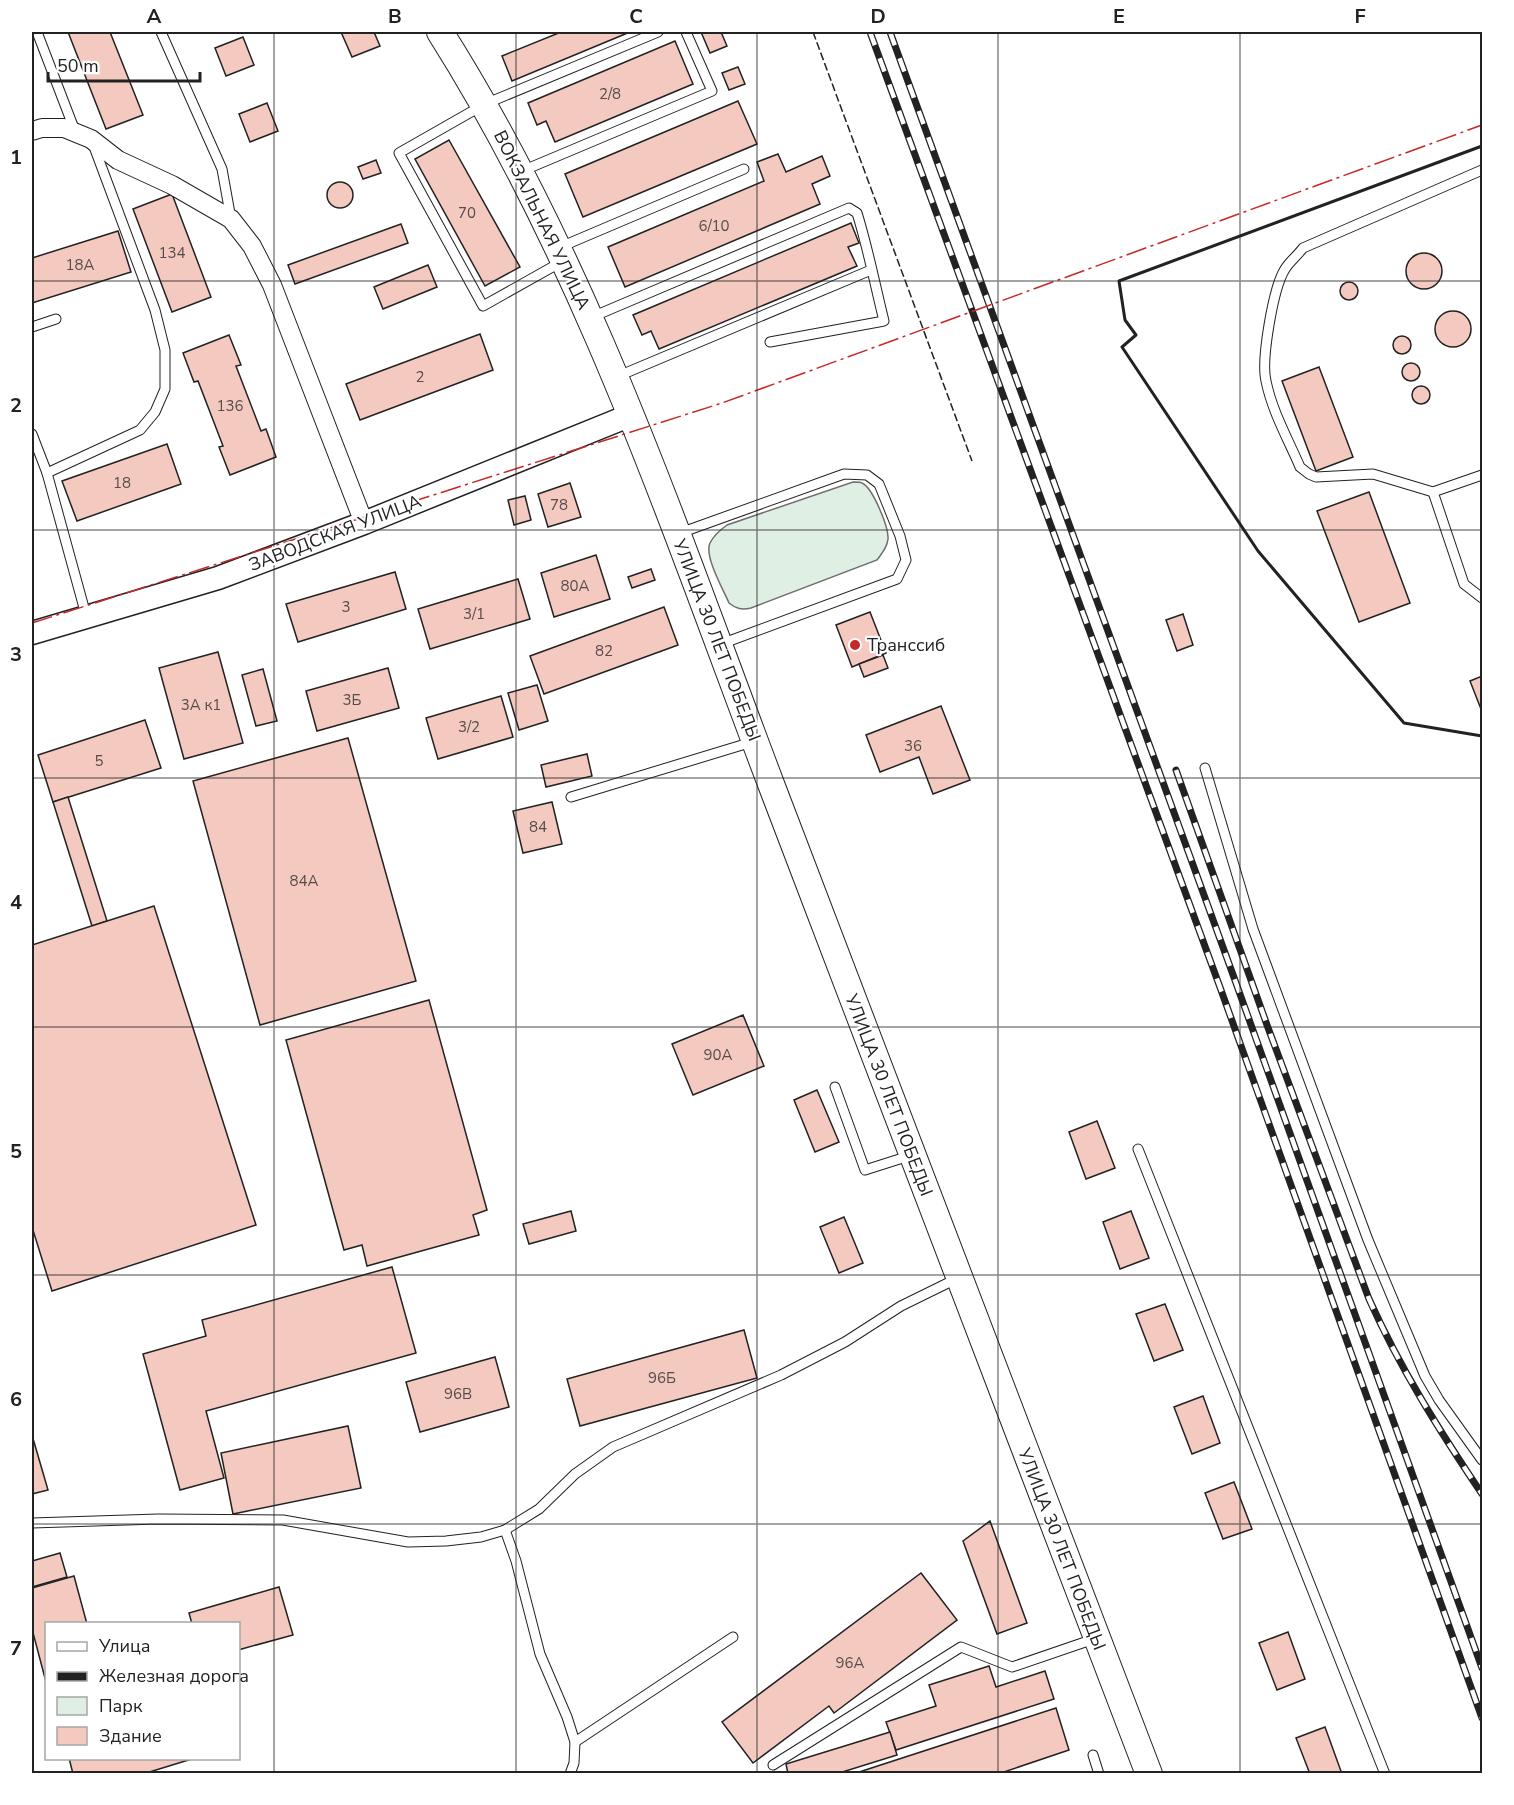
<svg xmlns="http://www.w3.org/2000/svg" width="1514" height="1805" viewBox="0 0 1514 1805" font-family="'Nunito Sans',sans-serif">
  <rect width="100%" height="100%" fill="#fff"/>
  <!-- green -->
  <path fill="#e0efe3" stroke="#6f6f6f" stroke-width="1.5" d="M853,482C854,482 861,482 862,483C873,488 889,528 888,539C887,548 882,553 877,560L751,608C742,610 736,609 729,603C723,589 704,556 710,543C714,535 720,530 727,525Z"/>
  <!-- building -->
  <g fill="#f3c9c0" stroke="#222" stroke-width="1.5">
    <path d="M68,32H110L143,115L106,129Z"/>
    <path d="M341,32H374L380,46L352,57Z"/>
    <path d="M561,32H630L512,81L502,56Z"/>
    <path d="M701,32H721L727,46L710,53Z"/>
    <path d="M243,37L254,65L226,76L215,48Z"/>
    <path d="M675,41L693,84L555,142L546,121L537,125L528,103Z"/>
    <path d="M738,67L745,84L729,90L722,73Z"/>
    <path d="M738,101L757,144L583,217L565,174Z"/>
    <path d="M267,103L278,131L250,142L239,114Z"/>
    <path d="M449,140L520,267L485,286L415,159Z"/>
    <path d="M778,154L786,172L822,156L830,176L812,184L820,204L625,287L608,247L764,181L757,162Z"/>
    <path d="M376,160L381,173L363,179L358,167Z"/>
    <circle cx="340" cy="195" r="13"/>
    <path d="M172,194L211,297L172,312L133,209Z"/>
    <path d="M851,223L859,243L848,247L857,266L659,349L651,331L642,335L633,315Z"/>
    <path d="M401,224L408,243L295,284L288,265Z"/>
    <path d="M118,231L131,272L32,303V258Z"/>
    <circle cx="1424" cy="271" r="18"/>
    <path d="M428,265L437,287L383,309L374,287Z"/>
    <circle cx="1349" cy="291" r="9"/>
    <circle cx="1453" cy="329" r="18"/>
    <path d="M480,334L493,370L360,420L346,384Z"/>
    <path d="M229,335L241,365L236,366L261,431L266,429L276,457L230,475L219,447L223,446L198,381L194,382L183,353Z"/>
    <circle cx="1402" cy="345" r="9"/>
    <circle cx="1411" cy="372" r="9"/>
    <path d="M1319,367L1353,457L1316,471L1282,381Z"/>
    <circle cx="1421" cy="395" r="9"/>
    <path d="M167,444L181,484L77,521L62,481Z"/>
    <path d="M570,483L581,517L548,527L538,494Z"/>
    <path d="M1369,492L1410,603L1359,622L1317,511Z"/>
    <path d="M525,496L531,520L514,525L508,500Z"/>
    <path d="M596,555L610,599L554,617L541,573Z"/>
    <path d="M651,569L655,580L632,588L628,577Z"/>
    <path d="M395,572L406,609L298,642L286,604Z"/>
    <path d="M518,579L530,619L430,649L418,609Z"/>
    <path d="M664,607L678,645L544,694L530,656Z"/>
    <path d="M870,612L886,653L852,667L836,625Z"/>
    <path d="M1183,614L1193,645L1177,651L1166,620Z"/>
    <path d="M218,652L243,743L184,759L159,668Z"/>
    <path d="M883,655L888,668L864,677L859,664Z"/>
    <path d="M388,668L399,708L317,731L306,691Z"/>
    <path d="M263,669L277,721L256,726L242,675Z"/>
    <path d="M1482,676V709H1481L1470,681Z"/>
    <path d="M537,685L548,721L519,730L508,693Z"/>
    <path d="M501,696L513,737L438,759L426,718Z"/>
    <path d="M941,706L970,780L933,794L919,757L880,772L866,735Z"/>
    <path d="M145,720L161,768L53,802L38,755Z"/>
    <path d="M348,738L416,981L260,1025L193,781Z"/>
    <path d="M587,754L592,776L546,787L541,765Z"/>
    <path d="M68,797L107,921L92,926L53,802Z"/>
    <path d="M552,802L562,844L523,853L513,811Z"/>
    <path d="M154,906L256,1225L52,1291L32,1227V945Z"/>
    <path d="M429,1000L487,1210L473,1215L479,1235L367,1266L362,1245L344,1250L286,1040Z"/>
    <path d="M743,1015L764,1066L693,1095L672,1044Z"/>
    <path d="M817,1090L839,1142L815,1152L794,1100Z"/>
    <path d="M1097,1121L1115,1168L1086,1179L1069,1132Z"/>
    <path d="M571,1211L576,1231L529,1244L523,1224Z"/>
    <path d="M1131,1211L1149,1258L1120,1269L1103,1222Z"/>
    <path d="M844,1217L863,1263L839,1273L820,1227Z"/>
    <path d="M392,1267L416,1353L206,1411L224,1478L180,1490L143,1354L206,1336L202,1320Z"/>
    <path d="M1165,1304L1183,1350L1154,1361L1136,1314Z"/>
    <path d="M744,1330L757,1378L580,1426L567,1379Z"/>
    <path d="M495,1357L509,1407L420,1432L406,1382Z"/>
    <path d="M1203,1396L1220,1443L1192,1454L1174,1407Z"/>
    <path d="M348,1426L361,1488L233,1514L221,1453Z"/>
    <path d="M32,1435L48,1490L32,1494Z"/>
    <path d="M1234,1482L1252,1529L1223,1539L1205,1493Z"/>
    <path d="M990,1521L1027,1623L997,1634L963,1541Z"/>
    <path d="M60,1553L67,1577L32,1587V1561Z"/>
    <path d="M921,1573L957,1620L834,1713L829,1706L753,1763L722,1722Z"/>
    <path d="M74,1576L87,1624H46V1682L32,1629V1588Z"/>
    <path d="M279,1587L293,1635L238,1650V1624H192L189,1613Z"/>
    <path d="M1288,1632L1305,1679L1277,1690L1259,1643Z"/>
    <path d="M989,1666L996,1687L1045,1671L1054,1699L896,1750L886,1722L936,1706L929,1685Z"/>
    <path d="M1056,1708L1069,1750L998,1774H853Z"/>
    <path d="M1325,1727L1342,1774H1310L1296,1738Z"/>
    <path d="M890,1732L897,1755L836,1774H788L786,1764Z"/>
    <path d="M69,1758H195L143,1774H73Z"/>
  </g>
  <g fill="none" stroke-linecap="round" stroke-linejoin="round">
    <defs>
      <g id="service">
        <path d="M37,32L75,131"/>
        <path d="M161,32L222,169L231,219"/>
        <path d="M522,171L712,91L686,32"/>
        <path d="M558,248L744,169"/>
        <path d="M563,261L483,306L399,153L485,104L658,32"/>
        <path d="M592,317L849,208L857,213C868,248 875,285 884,321L770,342"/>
        <path d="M32,327L56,319"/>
        <path d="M616,377L871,270"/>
        <path d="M32,434L47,473L86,615"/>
        <path d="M47,473L140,430L155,412L165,389V350L155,310L93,144"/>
        <path d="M1482,475L1433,492L1464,584L1482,598"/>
        <path d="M1433,492L1373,474L1316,477L1309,474L1300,467C1288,439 1272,411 1266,381C1261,360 1273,288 1285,269C1289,262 1298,255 1303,248L1482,170"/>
        <path d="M680,533L844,474L867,475L879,484L900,536L906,560L897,579L721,644"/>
        <path d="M1205,768L1253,929L1368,1240L1425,1376L1439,1400L1482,1460"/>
        <path d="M571,797L752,742"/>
        <path d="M835,1087L865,1170L909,1156"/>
        <path d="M1138,1149L1385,1774"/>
        <path d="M32,1523L158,1519L283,1520L408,1542L446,1541L481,1537L505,1530L539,1509L575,1474L613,1447L781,1375L845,1342L901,1306L956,1279"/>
        <path d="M505,1530L516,1561L540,1654L567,1717L575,1742L574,1763L570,1774"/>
        <path d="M575,1742L733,1637"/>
        <path d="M1093,1755L1099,1774"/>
        <path d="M773,1765L961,1647L1012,1667L1094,1639"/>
      </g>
      <path id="minor" d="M32,131L42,128H64L91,139L118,160L172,185L231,219L252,246L272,285L364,523"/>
      <path id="tertiary" d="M32,633L218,578L364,523L631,415"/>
      <path id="secondary" d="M440,32C587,264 674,528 771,784C896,1114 1022,1444 1149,1774"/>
    </defs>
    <!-- service casing -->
    <use href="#service" stroke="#222" stroke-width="11"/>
    <!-- minor casing -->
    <use href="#minor" stroke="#222" stroke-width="20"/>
    <!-- tertiary casing -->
    <use href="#tertiary" stroke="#222" stroke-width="25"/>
    <!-- secondary casing -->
    <use href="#secondary" stroke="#222" stroke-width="28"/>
    <!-- service -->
    <use href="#service" stroke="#fff" stroke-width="9"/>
    <!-- minor -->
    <use href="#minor" stroke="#fff" stroke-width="18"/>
    <!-- tertiary -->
    <use href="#tertiary" stroke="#fff" stroke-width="22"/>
    <!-- secondary -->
    <use href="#secondary" stroke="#fff" stroke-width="26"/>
    <defs>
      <g id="rail">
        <path d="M870,32L1221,990L1482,1718"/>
        <path d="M890,32L1236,983L1482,1668"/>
        <path d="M1176,770L1267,1025L1369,1299C1401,1370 1439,1430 1482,1494"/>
      </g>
    </defs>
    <!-- rail casing -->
    <use href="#rail" stroke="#222" stroke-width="7"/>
    <!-- rail -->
    <use href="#rail" stroke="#fff" stroke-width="4.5" stroke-dasharray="14" stroke-linecap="butt"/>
    <!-- fence -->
    <path stroke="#222" stroke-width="1.5" stroke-dasharray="8 3" stroke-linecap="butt" d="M813,32L972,461"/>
    <!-- wall -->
    <path stroke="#222" stroke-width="3" d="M1482,146L1119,281L1125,320L1136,335L1122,347L1258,551L1404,723L1482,736"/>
    <!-- power -->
    <path stroke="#c62828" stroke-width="1.5" stroke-dasharray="21 4.5 3 4.5" stroke-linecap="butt" d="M32,623L722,403L1482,125"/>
  </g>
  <!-- grid -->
  <path fill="none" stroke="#222" stroke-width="1.5" stroke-opacity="0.55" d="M274,32V1774M516,32V1774M757,32V1774M998,32V1774M1240,32V1774M32,281H1482M32,530H1482M32,778H1482M32,1027H1482M32,1275H1482M32,1524H1482"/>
  <!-- markers -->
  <circle fill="#c62828" stroke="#fff" stroke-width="2" cx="855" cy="645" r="6"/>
  <g text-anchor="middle" stroke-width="4.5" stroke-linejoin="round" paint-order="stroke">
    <!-- number labels -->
    <g font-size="15" fill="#564c4a">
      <text x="610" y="99">2/8</text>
      <text x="467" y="218">70</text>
      <text x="714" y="231">6/10</text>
      <text x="172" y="258">134</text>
      <text x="80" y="270">18А</text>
      <text x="420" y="382">2</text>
      <text x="230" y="411">136</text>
      <text x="122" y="488">18</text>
      <text x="559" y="510">78</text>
      <text x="575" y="591">80А</text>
      <text x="346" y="612">3</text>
      <text x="474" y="619">3/1</text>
      <text x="604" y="656">82</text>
      <text x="352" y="705">3Б</text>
      <text x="201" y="710">3А к1</text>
      <text x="469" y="732">3/2</text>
      <text x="913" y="751">36</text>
      <text x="99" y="766">5</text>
      <text x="538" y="832">84</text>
      <text x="304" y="886">84А</text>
      <text x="718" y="1060">90А</text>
      <text x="662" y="1383">96Б</text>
      <text x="458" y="1399">96В</text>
      <text x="850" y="1668">96А</text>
    </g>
    <!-- street labels -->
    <g font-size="18" fill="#222" stroke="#fff">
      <text transform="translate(542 220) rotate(64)" y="6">ВОКЗАЛЬНАЯ УЛИЦА</text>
      <text transform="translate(335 533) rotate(-21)" y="6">ЗАВОДСКАЯ УЛИЦА</text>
      <text transform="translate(717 640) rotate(69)" y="6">УЛИЦА 30 ЛЕТ ПОБЕДЫ</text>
      <text transform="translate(889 1095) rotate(69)" y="6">УЛИЦА 30 ЛЕТ ПОБЕДЫ</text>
      <text transform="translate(1062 1549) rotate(69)" y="6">УЛИЦА 30 ЛЕТ ПОБЕДЫ</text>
    </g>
    <!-- poi labels -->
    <g font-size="18" fill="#222" stroke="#fff" text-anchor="start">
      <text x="867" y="651">Транссиб</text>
    </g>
  </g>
  <!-- border -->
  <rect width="1514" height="1805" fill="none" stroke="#ffffff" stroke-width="66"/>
  <!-- legend -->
  <rect x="45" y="1622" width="195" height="138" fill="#ffffff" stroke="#a7a7a7" stroke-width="1.5"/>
  <rect x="57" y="1642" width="30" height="9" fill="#ffffff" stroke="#a7a7a7" stroke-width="1.5"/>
  <text x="99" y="1652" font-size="18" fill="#222222">Улица</text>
  <rect x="57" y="1672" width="30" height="9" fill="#222222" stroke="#a7a7a7" stroke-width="1.5"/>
  <text x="99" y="1682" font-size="18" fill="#222222">Железная дорога</text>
  <rect x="57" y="1697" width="30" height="18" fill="#e0efe3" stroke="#a7a7a7" stroke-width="1.5"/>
  <text x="99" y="1712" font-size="18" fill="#222222">Парк</text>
  <rect x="57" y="1727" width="30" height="18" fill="#f3c9c0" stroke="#a7a7a7" stroke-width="1.5"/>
  <text x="99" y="1742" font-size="18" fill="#222222">Здание</text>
  <!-- scale -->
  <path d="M48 72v9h152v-9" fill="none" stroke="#222222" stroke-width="3"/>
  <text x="57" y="72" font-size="18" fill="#222222" stroke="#ffffff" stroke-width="4.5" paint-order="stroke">50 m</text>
  <rect x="33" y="33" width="1448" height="1739" fill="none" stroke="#222" stroke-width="2"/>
  <g font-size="20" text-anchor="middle" font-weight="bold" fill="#222">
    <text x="154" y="23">A</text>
    <text x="395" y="23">B</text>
    <text x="636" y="23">C</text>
    <text x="878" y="23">D</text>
    <text x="1119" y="23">E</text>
    <text x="1360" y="23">F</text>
    <text x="16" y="164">1</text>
    <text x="16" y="412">2</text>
    <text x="16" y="661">3</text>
    <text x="16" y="909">4</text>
    <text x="16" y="1158">5</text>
    <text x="16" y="1406">6</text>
    <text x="16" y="1655">7</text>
  </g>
</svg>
